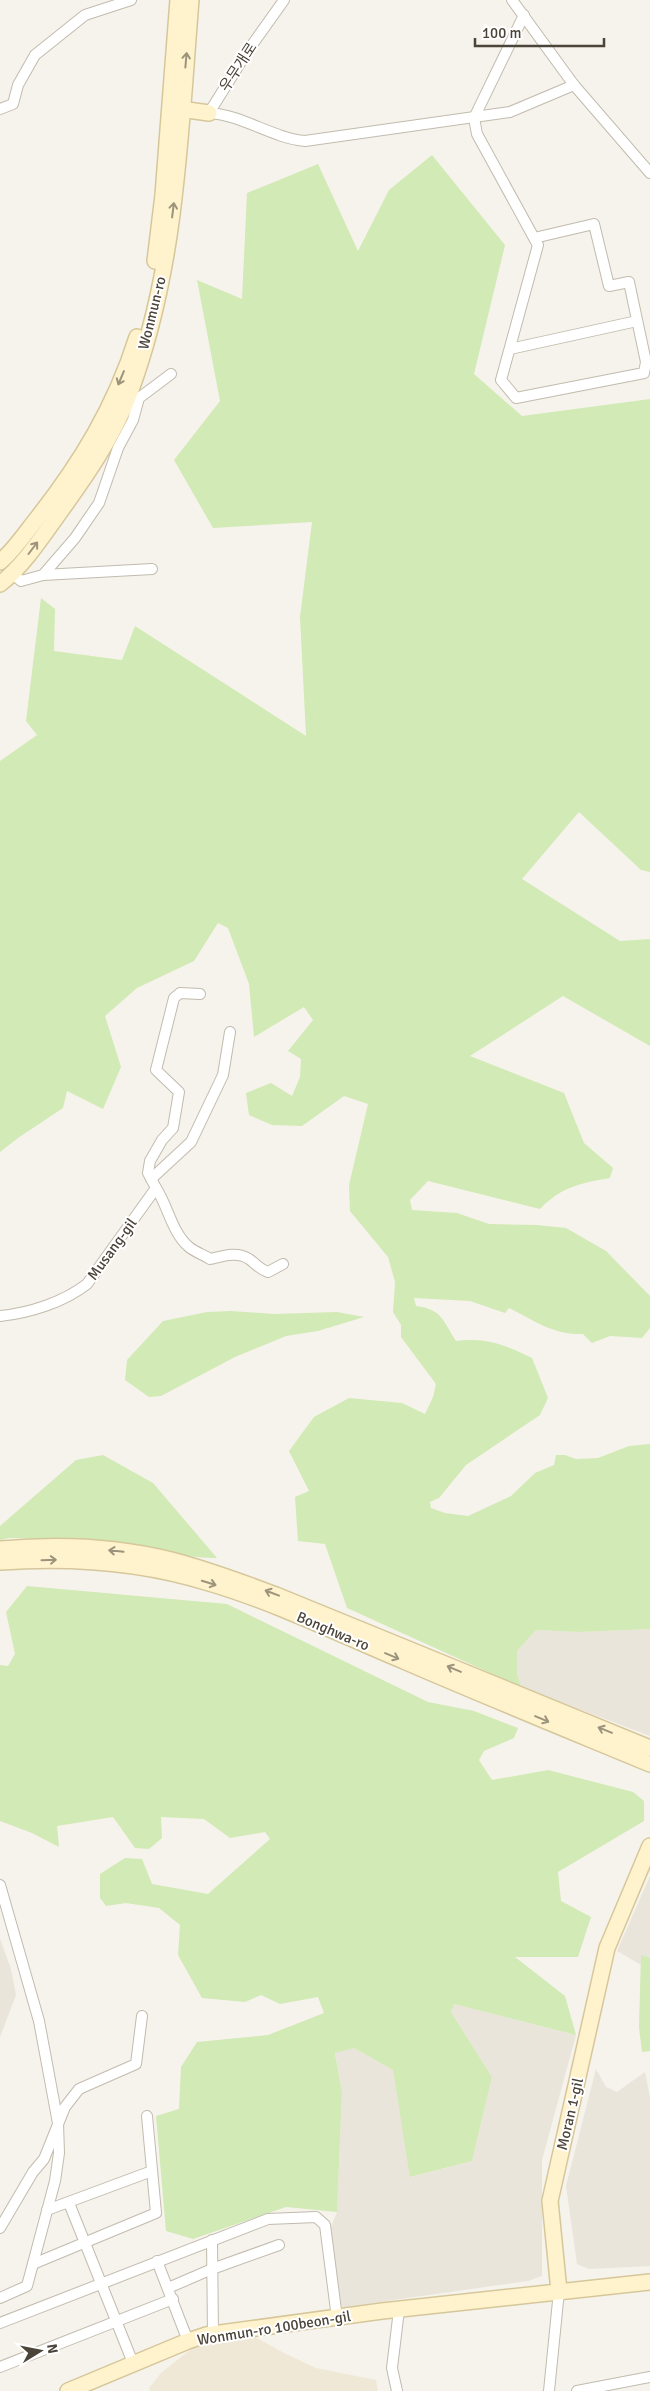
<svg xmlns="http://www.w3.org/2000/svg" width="650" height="2391" viewBox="0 0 650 2391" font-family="Signika,'Noto Sans KR',sans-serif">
  <rect width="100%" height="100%" fill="#f6f3ec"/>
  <!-- residential -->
  <g fill="#eae5da">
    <path d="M650,1629V1736L521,1687L517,1673V1651L536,1630L579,1632Z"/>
    <path d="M650,1876V1965L643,1966L617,1951Z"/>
    <path d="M0,1939L11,1969L16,1995L0,2037Z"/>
    <path d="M454,2004L576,2035L542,2160V2276L528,2281L344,2307L338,2304L331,2227L337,2212L342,2092L335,2052L354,2048L393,2070L411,2177L472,2161L492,2077L451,2012Z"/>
    <path d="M596,2069L606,2087L617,2092L645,2072L650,2097V2266L589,2269L577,2264L566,2186Z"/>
  </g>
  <!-- education -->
  <path fill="#efe8d6" d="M236,2335L255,2337L284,2353L316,2368L376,2380L378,2391H150L149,2388L161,2373L195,2346Z"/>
  <!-- green -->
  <g fill="#d2eab5">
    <path d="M432,155L505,245L474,374L522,416L650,399V872L641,870L579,812L522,879L620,941L650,939V1046L563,996L470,1056L564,1093L584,1143L613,1168L610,1178C581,1183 561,1187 540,1209L428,1181L410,1200L412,1210L457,1213L489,1224L537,1225L566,1228L606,1251L650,1296V1328L642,1338L610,1336L592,1343L583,1334C553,1335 535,1321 509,1308L505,1313L470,1301L414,1298L416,1306C442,1309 443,1321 456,1341C488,1337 504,1345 532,1358L548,1398L540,1415L466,1465L439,1498L430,1502L431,1508L445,1513L468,1516L511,1496L535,1473L554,1465L556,1455H565L576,1459L598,1458L629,1446L650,1444V1629L579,1632L536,1630L517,1651V1673L521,1687L347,1608L325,1544L298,1541L295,1497L309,1491L289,1451L314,1417L349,1398L402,1403L425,1414L433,1397L436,1384L401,1337V1325L393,1312L395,1282L388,1257L350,1211L349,1185L368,1104L344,1096L302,1126L272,1125L249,1115L246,1093L271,1083L292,1096L300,1077L301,1059L288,1051L313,1020L304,1007L254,1037L249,984L228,928L218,923L194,961L137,988L105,1016L121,1067L103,1109L67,1091L63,1108L18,1138L0,1152V761L37,735L26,721L41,598L55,609L54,651L122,660L135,626L306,736L300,617L312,522L213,528L174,460L220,401L197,280L242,299L247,193L318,164L358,251L389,190Z"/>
    <path d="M231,1311L274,1314L337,1312L364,1317L318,1331L286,1336L235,1357L161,1396L149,1397L125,1380L127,1360L163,1321L207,1312Z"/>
    <path d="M103,1455L153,1483L217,1558C188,1559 160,1548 131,1544C90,1539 49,1539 9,1538L0,1540V1526L76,1460Z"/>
    <path d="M27,1586L227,1604L428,1702L474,1711L518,1728L514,1738L484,1751L479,1760L492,1780L548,1770L633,1792L644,1801V1821L558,1872L561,1901L591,1917L578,1957H515L565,1996L576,2035L454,2004L451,2012L492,2077L472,2161L410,2177L393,2070L354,2048L335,2053L342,2092L337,2212L286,2207L193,2239L166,2231L156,2116L179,2109L181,2067L197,2042L268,2035L324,2013L318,1997L280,2004L261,1995L245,2002L202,1998L178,1955L180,1925L159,1908L126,1903L106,1906L100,1898V1874L125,1858L142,1859L152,1884L208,1894L270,1839L265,1832L230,1838L204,1819L161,1817L162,1838L149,1849L135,1848L113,1817L57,1826L59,1847L32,1833L0,1821V1665L8,1666L15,1654L6,1612Z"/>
    <path d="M641,1955L650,1958V2051L642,2052L639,2027Z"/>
  </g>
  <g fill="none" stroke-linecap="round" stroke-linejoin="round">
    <defs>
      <g id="street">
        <path d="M284,0L247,52L209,113C243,115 272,138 305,141L510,112L574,85"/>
        <path d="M512,0L574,85L650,173"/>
        <path d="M524,15L474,118L477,134L534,238L538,245L501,380L516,398L644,373L646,362L629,282L609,286L594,224L534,238"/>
        <path d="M0,109L13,104L18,85L35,55L85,15L131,0"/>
        <path d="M510,349L637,321"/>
        <path d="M13,574L21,581L43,575L75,538L99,503L118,448L133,420L139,398L171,374"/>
        <path d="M43,575L152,569"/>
        <path d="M151,1179L191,1142L223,1075L230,1032"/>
        <path d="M156,1188C168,1206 172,1233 189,1247C195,1252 204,1255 210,1259C223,1256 237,1251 249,1259C256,1264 259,1269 268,1272L283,1264"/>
        <path d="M0,1316C30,1313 64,1302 87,1284L156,1188L148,1173L150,1161L162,1140L173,1128L179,1092L156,1070L174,998L180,993L200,994"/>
        <path d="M0,1885L39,2021L58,2123L59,2153L55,2181L27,2286L0,2298"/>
        <path d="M69,2203L133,2363"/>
        <path d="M47,2210L152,2171"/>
        <path d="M0,2228L33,2172L44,2159L65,2107L79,2089L136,2064L142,2016"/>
        <path d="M212,2240L213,2334"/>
        <path d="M157,2261L188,2341"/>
        <path d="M33,2264L156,2213L147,2116"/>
        <path d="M168,2288L212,2269L279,2245"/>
        <path d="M0,2323L268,2219L316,2217L325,2225L337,2318"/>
        <path d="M0,2367L173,2299"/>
        <path d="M397,2391L392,2368L399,2310"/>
        <path d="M549,2391L559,2291"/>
        <path d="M577,2391L650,2377"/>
      </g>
      <g id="secondary">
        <path d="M173,108L209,113"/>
        <path d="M155,261L163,195L178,0"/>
        <path d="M0,562C13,551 24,535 35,521C80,464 115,407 137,337"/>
        <path d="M0,584C24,565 42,537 60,512C86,476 113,437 129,395C177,269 180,133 191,0"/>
        <path d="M0,1549C56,1544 116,1546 171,1560C207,1569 241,1582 276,1595L650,1748"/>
        <path d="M0,1562C70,1557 142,1562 209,1583C277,1603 341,1635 406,1662C487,1697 568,1730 650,1764"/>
        <path d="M559,2291L550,2201L607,1948L650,1846"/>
        <path d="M68,2391L188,2341L206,2335L382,2311L650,2282"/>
      </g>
    </defs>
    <!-- street casing -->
    <use href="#street" stroke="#c2bbae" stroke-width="12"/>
    <!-- secondary casing -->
    <use href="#secondary" stroke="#d6c79b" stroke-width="18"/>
    <!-- street -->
    <use href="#street" stroke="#fff" stroke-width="10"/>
    <!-- secondary -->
    <use href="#secondary" stroke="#fff3cd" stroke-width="15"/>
  </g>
  <!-- one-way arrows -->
  <defs><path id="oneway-shaft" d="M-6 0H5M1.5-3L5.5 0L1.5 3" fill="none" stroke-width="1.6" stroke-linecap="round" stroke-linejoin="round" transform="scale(1.25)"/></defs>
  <g stroke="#9c937c">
    <use href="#oneway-shaft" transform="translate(186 60) rotate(-85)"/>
    <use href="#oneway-shaft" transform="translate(173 210) rotate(-83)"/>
    <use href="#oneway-shaft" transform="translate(121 378) rotate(113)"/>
    <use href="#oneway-shaft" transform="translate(33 548) rotate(-53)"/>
    <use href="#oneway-shaft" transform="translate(116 1551) rotate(-174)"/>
    <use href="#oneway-shaft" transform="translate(49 1560) rotate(-2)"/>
    <use href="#oneway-shaft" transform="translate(209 1583) rotate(17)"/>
    <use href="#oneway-shaft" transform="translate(272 1593) rotate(-159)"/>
    <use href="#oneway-shaft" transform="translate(392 1656) rotate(23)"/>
    <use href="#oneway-shaft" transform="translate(454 1669) rotate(-157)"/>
    <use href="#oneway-shaft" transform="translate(542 1719) rotate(23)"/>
    <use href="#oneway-shaft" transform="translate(605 1730) rotate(-158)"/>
  </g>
  <g text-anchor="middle" stroke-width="4" stroke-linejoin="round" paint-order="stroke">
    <!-- street labels -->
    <g font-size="15" fill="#4b4439" stroke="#fff">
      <text transform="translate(238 67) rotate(-57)" y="5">우무개로</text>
      <text transform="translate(152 313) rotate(-76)" y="5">Wonmun-ro</text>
      <text transform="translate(112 1249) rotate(-54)" y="5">Musang-gil</text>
      <text transform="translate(333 1631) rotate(23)" y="5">Bonghwa-ro</text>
      <text transform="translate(570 2114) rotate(-77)" y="5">Moran 1-gil</text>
      <text transform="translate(274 2328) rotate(-9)" y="5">Wonmun-ro 100beon-gil</text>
    </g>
  </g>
  <!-- north arrow -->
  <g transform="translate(40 2351) rotate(80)" stroke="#ffffff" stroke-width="4" paint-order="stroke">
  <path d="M0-4L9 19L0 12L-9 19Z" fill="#4b4439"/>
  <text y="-8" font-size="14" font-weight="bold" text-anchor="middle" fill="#4b4439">N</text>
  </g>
  <!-- scale -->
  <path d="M475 38v8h129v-8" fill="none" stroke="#4b4439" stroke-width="2.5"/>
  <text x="482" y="38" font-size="15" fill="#4b4439" stroke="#ffffff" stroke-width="4" paint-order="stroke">100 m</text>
</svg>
